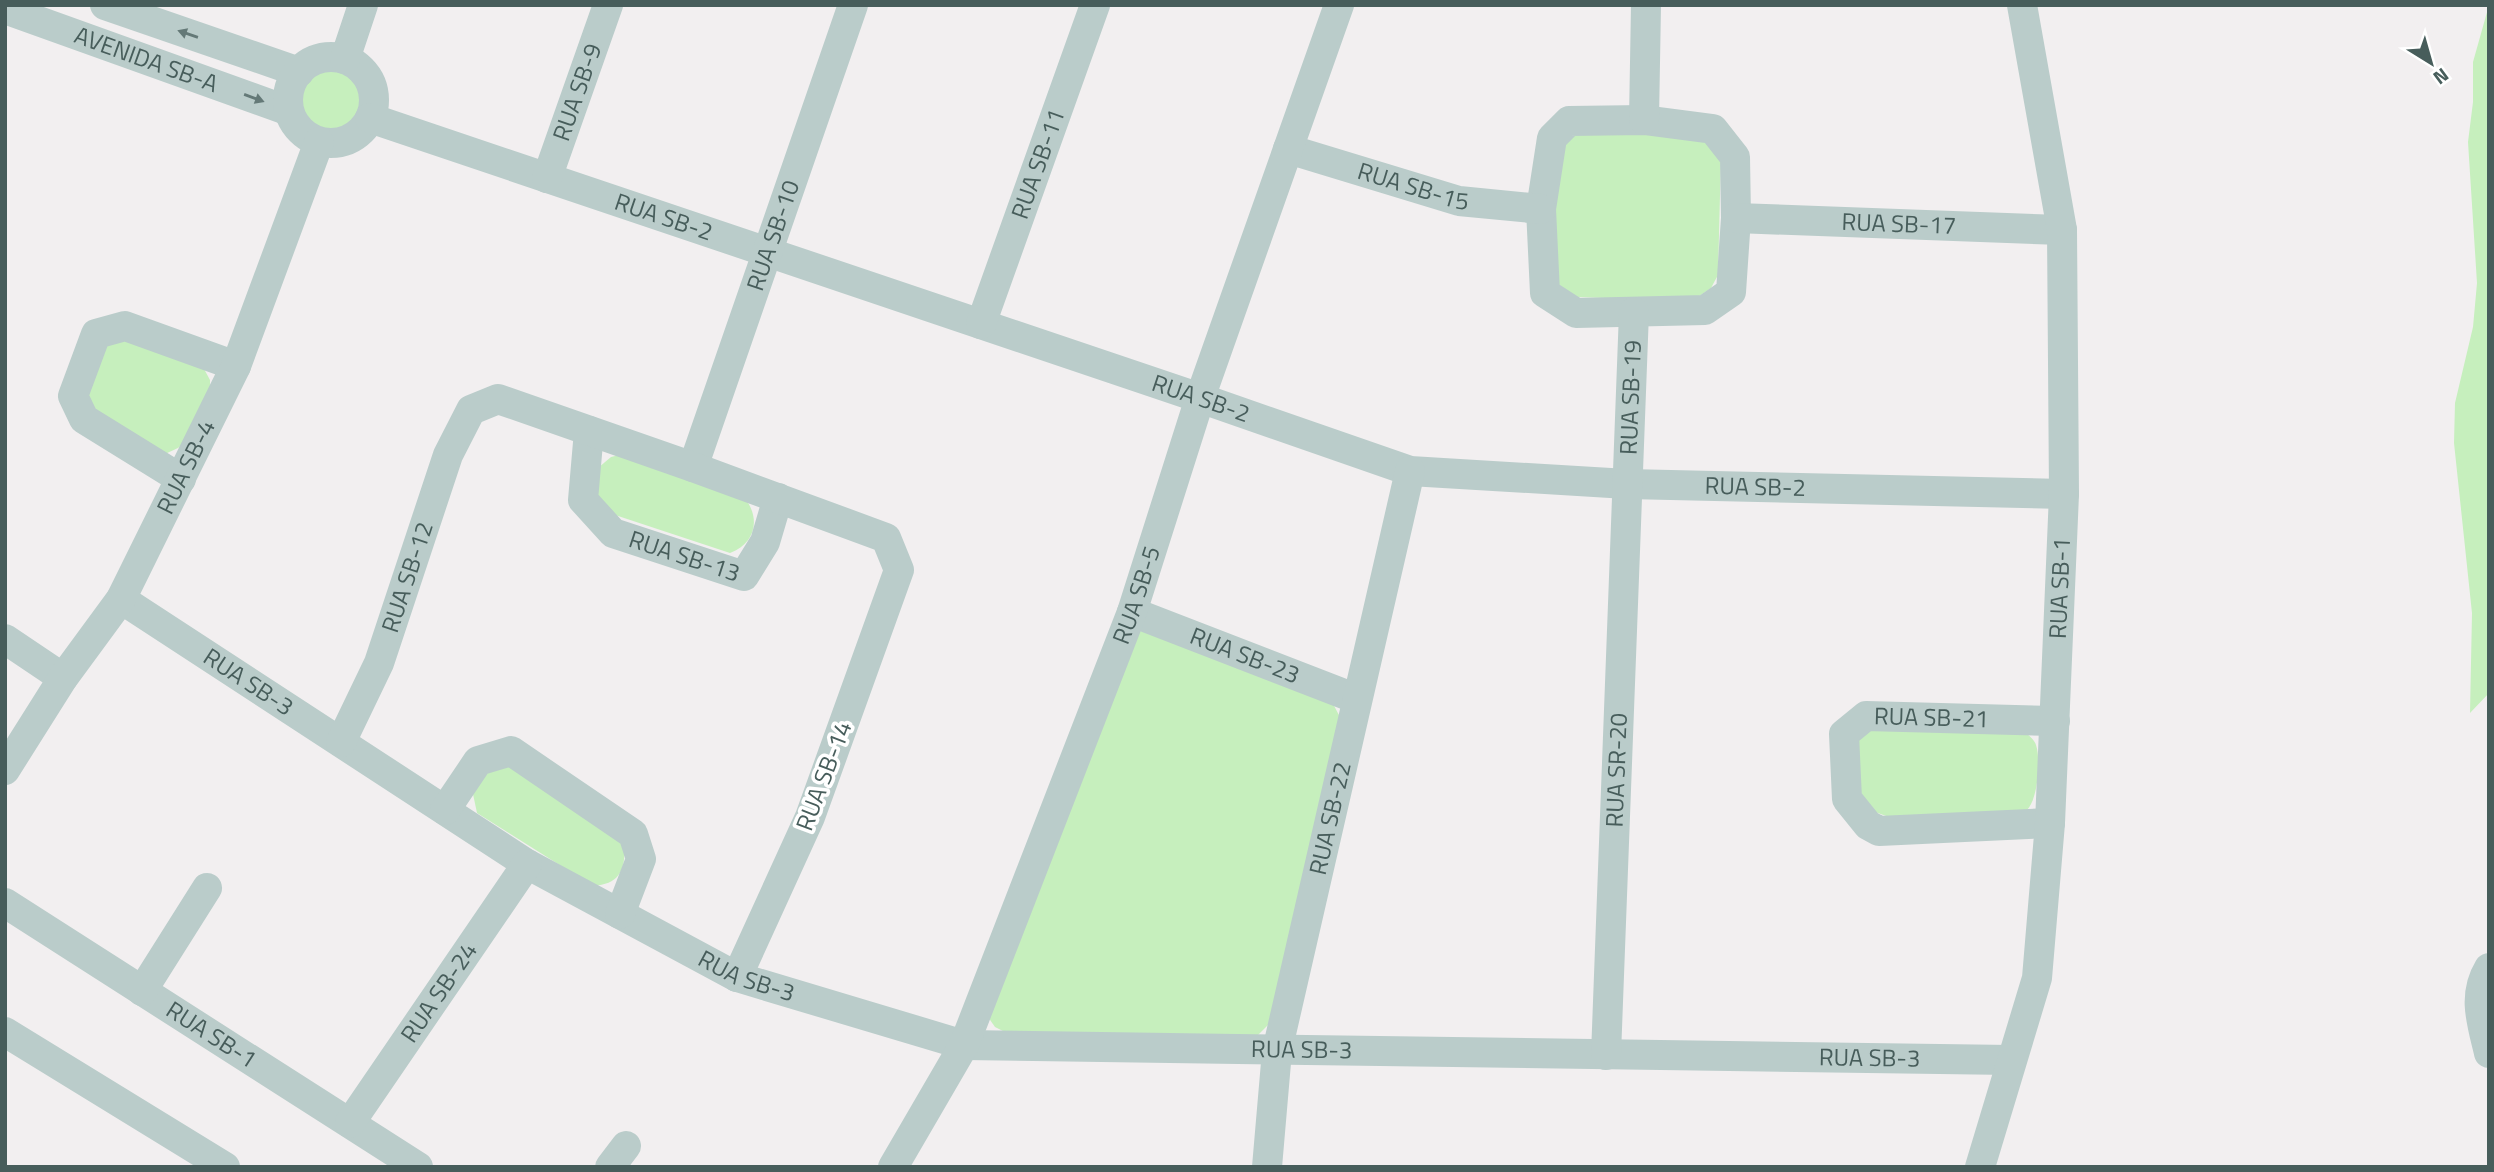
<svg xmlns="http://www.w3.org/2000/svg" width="2494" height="1172" viewBox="0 0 2494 1172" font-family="'Titillium Web',sans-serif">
  <rect width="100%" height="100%" fill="#f2eff0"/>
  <!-- green -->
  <g fill="#c6efbd">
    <path d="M2489,5V693L2470,713L2472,613L2454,443L2455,403L2473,327L2477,283L2468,142L2473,102V62Z"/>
    <circle cx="331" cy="100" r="32"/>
    <path d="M1581,131L1701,137L1721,156L1718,275L1711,288L1692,301L1576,297L1554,281L1557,151L1562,144Z"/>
    <path d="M113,337L203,367L210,380V389L184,443L178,448L165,454L85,404L99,344Z"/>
    <path d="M619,455L744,497C761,518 756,543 730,553L609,513L596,501L598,468L611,457Z"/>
    <path d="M1141,631L1332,702L1340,717L1269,1024L1256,1037L1007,1033L995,1027L988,1017L1136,633Z"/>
    <path d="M1869,728L2025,732C2029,736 2034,739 2036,745C2041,760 2038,799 2027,810L1889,817L1875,812L1862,802L1856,741Z"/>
    <path d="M512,764L624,842C626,867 622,884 593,886L477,813L473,794L480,776Z"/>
  </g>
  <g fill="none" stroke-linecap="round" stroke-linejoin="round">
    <!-- minor -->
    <g stroke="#baccca" stroke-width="30">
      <path d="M105,5L299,72"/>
      <path id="s1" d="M5,9L289,111"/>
      <circle cx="331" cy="100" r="43"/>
      <path d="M345,59L363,5"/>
      <path id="s2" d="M370,118L1200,398L1410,471L1627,484L2064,494"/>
      <path d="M1644,120L1713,129L1735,157L1736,218L1731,292L1705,310L1576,313L1545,293L1541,209L1552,138L1569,121Z"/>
      <path d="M1644,120L1646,5"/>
      <path id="s3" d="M1288,149L1459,201L1541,209"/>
      <path id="s4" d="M547,178L608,5"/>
      <path id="s5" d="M1736,218L2062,230"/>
      <path id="s6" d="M981,324L1095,5"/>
      <path id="s7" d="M589,431L583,500L613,533L744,576L765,542L778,498"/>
      <path id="s8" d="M693,467L853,5"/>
      <path d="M181,479L84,419L73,396L96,334L125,326L236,366"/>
      <path id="s9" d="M121,599L527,864L737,977L964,1045L2011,1060"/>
      <path id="s10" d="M1132,612L1357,699"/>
      <path d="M5,639L63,678"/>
      <path id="s11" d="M341,742L379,663L448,455L471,410L498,399L693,467L886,538L899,570L810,817L737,977"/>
      <path id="s12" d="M5,770L63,678L121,599L236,366L319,142"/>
      <path d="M445,810L478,761L511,751L633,834L641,859L620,914"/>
      <path id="s13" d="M2050,823L1879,831L1868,825L1847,799L1844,734L1866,716L2055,721"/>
      <path id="s14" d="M5,903L418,1167"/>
      <path d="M2489,968C2472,996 2482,1023 2489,1053"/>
      <path d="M142,991L207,888"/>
      <path d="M5,1032L225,1167"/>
      <path id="s15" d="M1606,1055L1634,312"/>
      <path id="s16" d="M350,1123L527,864"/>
      <path d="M610,1167L626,1146"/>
      <path id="s17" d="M893,1167L964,1045L1132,612L1200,398L1339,5"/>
      <path id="s18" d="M1267,1167L1277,1051L1410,471"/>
      <path id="s19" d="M1980,1167L2037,978L2050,823L2064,494L2062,230L2022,5"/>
    </g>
  </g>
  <!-- one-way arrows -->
  <defs><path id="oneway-solid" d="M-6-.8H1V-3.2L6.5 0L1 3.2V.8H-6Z" transform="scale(1.75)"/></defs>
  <g fill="#647977">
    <use href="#oneway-solid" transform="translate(188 34) rotate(-161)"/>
    <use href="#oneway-solid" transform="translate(254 98) rotate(20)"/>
  </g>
  <g text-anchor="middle" stroke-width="7" stroke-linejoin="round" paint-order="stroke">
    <!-- street labels -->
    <g font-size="24" fill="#475d5b" stroke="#fff">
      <text dy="8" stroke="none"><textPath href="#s1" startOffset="150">AVENIDA SB-A</textPath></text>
      <text dy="8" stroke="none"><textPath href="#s4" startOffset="91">RUA SB-9</textPath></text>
      <text dy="8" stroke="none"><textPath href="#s6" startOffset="170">RUA SB-11</textPath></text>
      <text dy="8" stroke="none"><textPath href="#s3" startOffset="131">RUA SB-15</textPath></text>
      <text dy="8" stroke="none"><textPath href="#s2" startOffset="310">RUA SB-2</textPath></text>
      <text dy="8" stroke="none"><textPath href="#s5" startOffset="163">RUA SB-17</textPath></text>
      <text dy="8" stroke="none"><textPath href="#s8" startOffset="245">RUA SB-10</textPath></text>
      <text dy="8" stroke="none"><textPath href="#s2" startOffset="877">RUA SB-2</textPath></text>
      <text dy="8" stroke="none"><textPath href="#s15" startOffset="658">RUA SB-19</textPath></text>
      <text dy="8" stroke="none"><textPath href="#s12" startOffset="354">RUA SB-4</textPath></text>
      <text dy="8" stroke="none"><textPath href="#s2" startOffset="1444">RUA SB-2</textPath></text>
      <text dy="8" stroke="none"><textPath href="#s7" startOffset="189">RUA SB-13</textPath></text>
      <text dy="8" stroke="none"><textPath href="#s11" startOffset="178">RUA SB-12</textPath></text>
      <text dy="8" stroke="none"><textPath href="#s19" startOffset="588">RUA SB-1</textPath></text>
      <text dy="8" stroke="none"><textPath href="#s17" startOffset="623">RUA SB-5</textPath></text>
      <text dy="8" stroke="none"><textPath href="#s10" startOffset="121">RUA SB-23</textPath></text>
      <text dy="8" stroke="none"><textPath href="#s9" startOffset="152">RUA SB-3</textPath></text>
      <text dy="8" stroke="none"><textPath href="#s13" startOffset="376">RUA SB-21</textPath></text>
      <text dy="8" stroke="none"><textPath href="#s15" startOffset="285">RUA SR-20</textPath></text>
      <text transform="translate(824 776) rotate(-69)" y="8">RUA SB-14</text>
      <text dy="8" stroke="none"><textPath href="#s18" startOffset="355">RUA SB-22</textPath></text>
      <text dy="8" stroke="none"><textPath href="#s9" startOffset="732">RUA SB-3</textPath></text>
      <text dy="8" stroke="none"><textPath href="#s16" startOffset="158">RUA SB-24</textPath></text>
      <text dy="8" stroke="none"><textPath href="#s14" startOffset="245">RUA SB-1</textPath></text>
      <text dy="8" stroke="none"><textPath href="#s9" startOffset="1298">RUA SB-3</textPath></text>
      <text dy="8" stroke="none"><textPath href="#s9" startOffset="1866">RUA SB-3</textPath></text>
    </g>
  </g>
  <!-- border -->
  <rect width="2494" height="1172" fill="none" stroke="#475d5b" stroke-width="14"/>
  <!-- north arrow -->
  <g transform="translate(2431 63) rotate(143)" stroke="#ffffff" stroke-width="5" paint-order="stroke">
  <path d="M0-5L12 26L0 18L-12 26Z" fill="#475d5b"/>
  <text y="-10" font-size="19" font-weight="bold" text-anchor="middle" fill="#475d5b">N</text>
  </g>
</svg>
